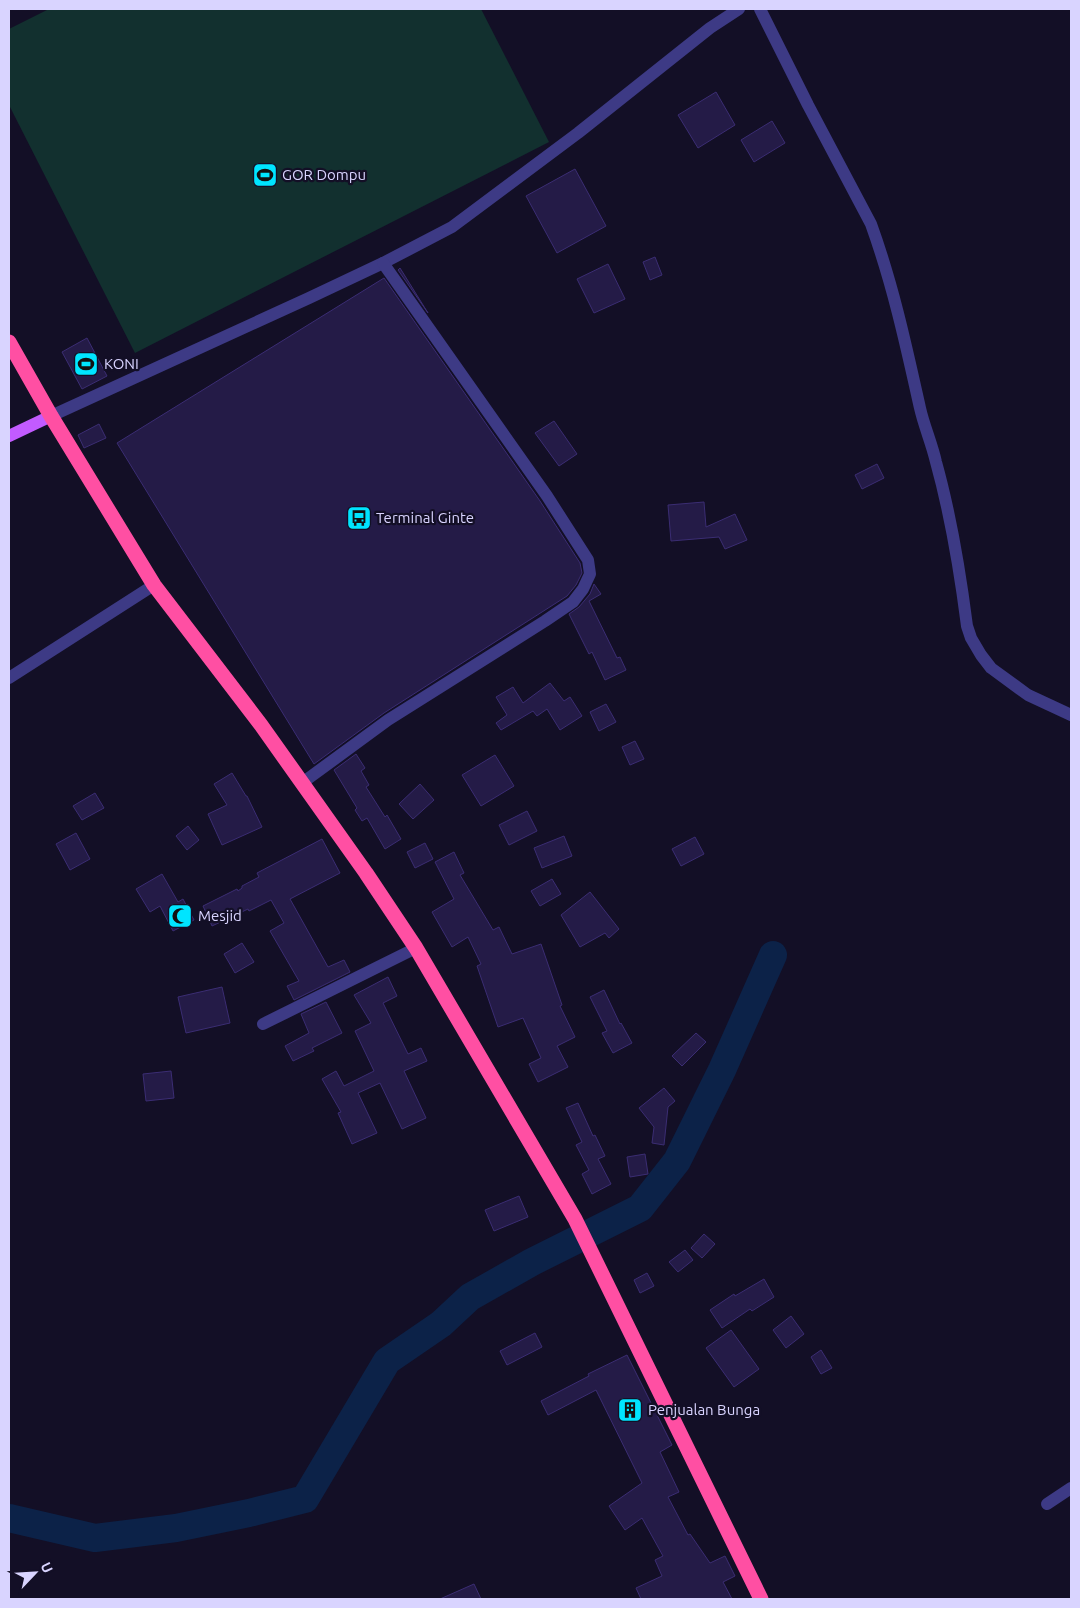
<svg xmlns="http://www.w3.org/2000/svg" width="1080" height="1608" viewBox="0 0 1080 1608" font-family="Ubuntu,sans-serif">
  <rect width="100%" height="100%" fill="#130f26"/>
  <!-- green -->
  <path fill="#12302f" d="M49,9H481L549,142L135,353L9,105V29Z"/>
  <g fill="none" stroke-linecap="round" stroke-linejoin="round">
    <!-- river -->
    <path stroke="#0c2248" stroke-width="28" d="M9,1518L95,1538L176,1528L249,1513L305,1499L387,1361L441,1324L470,1297L532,1262L640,1208L677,1161L722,1070L773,955"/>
  </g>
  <!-- building -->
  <g fill="#241b47" stroke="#3b2d73">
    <path d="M716,92L735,125L698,148L678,115Z"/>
    <path d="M772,121L785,143L754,162L741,140Z"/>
    <path d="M575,169L606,226L557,253L526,196Z"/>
    <path d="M655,257L662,275L650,280L643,262Z"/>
    <path d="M608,264L625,299L594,313L577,279Z"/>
    <path d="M400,268L428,313L398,270Z"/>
    <path d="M384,278L540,501L580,563L582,573L576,585L567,596L384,713L314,764L117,443Z"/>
    <path d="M87,338L107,376L82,389L62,352Z"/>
    <path d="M554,421L577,454L559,466L535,433Z"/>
    <path d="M99,424L106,438L84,448L78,435Z"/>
    <path d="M877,464L884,478L862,489L855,475Z"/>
    <path d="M704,502L706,527L735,514L747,540L725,549L719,537L671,541L668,505Z"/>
    <path d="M594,584L601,594L589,601L617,658L620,657L626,670L605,680L592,652L589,654L569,614L579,607L590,594Z"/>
    <path d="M550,683L564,701L570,697L582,716L560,730L547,709L537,716L533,711L501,730L496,723L507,715L496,697L513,687L523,703Z"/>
    <path d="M606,704L616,722L599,731L590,712Z"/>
    <path d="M635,741L644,759L630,765L622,747Z"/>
    <path d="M356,754L365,768L361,771L369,785L366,787L385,817L387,815L401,839L385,849L367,818L362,821L355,810L357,808L334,770Z"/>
    <path d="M495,755L514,786L481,806L462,775Z"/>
    <path d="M232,773L246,796H247L262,827L222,845L208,814L227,805L214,784Z"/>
    <path d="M420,784L434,800L413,819L399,804Z"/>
    <path d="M95,793L104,808L82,820L73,806Z"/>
    <path d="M527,811L537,831L509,845L499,825Z"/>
    <path d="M188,826L199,840L187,850L176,836Z"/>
    <path d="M76,833L90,859L70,870L56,844Z"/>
    <path d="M564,836L572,856L542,868L534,848Z"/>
    <path d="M695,837L704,854L681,866L672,849Z"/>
    <path d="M322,839L340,873L290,899L328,967L344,960L350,972L294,1000L287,986L299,981L270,931L284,923L271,900L249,911L248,909L212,926L203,906L237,889L238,891L242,888V886L259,877L257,873Z"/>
    <path d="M425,843L433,859L415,868L407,852Z"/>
    <path d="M454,852L464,873L460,875L493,930L499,927L512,954L541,944L562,1005L560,1006L575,1037L557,1046L568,1067L538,1082L529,1064L541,1058L523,1018L498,1027L477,966L481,964L468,937L452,947L432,912L454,899L435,862Z"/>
    <path d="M162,874L178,902L183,899L194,920L173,931L160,906L150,912L136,889Z"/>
    <path d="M552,879L561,894L540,906L531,891Z"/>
    <path d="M590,892L619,929L609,938L605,933L580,947L561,915Z"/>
    <path d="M242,943L254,962L235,973L224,954Z"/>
    <path d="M388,977L397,996L383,1003L408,1054L421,1048L427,1061L404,1071L426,1118L402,1129L380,1083L358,1093L377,1133L352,1144L338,1113L341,1112L322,1079L336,1071L344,1086L374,1071L355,1031L371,1023L354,995Z"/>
    <path d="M222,987L230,1023L186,1033L178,997Z"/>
    <path d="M604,990L620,1024L621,1023L632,1043L613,1053L602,1033L607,1031L590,997Z"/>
    <path d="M326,1002L342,1033L312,1048L314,1051L293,1061L285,1046L309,1033L301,1014Z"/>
    <path d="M696,1033L706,1042L682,1066L672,1056Z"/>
    <path d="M171,1071L174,1098L146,1101L143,1074Z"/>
    <path d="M664,1088L675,1101L668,1107L664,1145L652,1143L654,1127L639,1108Z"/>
    <path d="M578,1103L593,1136L595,1135L605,1156L598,1159L611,1184L592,1194L582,1174L589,1170L576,1145L582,1142L566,1108Z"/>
    <path d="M645,1154L648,1174L630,1177L627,1157Z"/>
    <path d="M519,1196L528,1217L494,1231L485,1210Z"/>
    <path d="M704,1234L715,1244L702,1258L691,1248Z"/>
    <path d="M685,1250L693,1260L678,1272L669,1262Z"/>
    <path d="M647,1273L654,1286L640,1293L634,1280Z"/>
    <path d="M764,1279L774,1297L752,1311L750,1309L722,1328L710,1310L734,1294L735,1296Z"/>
    <path d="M791,1316L804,1334L786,1348L773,1330Z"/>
    <path d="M731,1330L759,1369L734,1387L706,1348Z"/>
    <path d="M535,1333L542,1347L507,1365L500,1351Z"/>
    <path d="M821,1350L832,1368L821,1374L811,1357Z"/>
    <path d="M627,1355L672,1445L660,1452L679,1492L668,1497L688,1535L690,1534L710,1563L725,1556L735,1576L723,1582L732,1599H641L636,1588L662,1576L655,1560L663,1556L642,1518L625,1530L609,1506L642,1483L596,1390L548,1415L541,1401L589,1376L588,1374Z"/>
    <path d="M474,1584L481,1599H440Z"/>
  </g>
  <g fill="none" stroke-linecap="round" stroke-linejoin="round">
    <!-- minor -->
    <g stroke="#3d3a85" stroke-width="12">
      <path d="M760,9L808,105L871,224C893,285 906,345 920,408C924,426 932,444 936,462C951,516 960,571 967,626L971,638L981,655L991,668L1028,695L1071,715"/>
      <path d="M51,416L309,298L383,263L452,227L578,133L710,28L739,9"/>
      <path d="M9,678L154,585"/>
      <path d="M302,783L388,720L545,621L573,602L583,589L590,574L588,560L547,496L383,263"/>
      <path d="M263,1024L416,948"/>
      <path d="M1047,1504L1071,1488"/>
    </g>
    <!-- major -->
    <path stroke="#c25bff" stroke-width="12" d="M9,436L51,416"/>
    <!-- highway -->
    <path stroke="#ff4fa3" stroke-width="15" d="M9,342L51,416L154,585L261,725L366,873L416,948L575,1219L761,1599"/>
  </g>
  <!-- icons -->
  <defs>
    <symbol id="stadium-square" viewBox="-11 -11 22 22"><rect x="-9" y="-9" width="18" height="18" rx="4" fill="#00e5ff" stroke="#130f26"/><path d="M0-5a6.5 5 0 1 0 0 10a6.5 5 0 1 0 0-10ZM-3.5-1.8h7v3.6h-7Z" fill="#111"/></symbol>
    <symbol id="bus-square" viewBox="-11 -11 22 22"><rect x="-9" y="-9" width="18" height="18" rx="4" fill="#00e5ff" stroke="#130f26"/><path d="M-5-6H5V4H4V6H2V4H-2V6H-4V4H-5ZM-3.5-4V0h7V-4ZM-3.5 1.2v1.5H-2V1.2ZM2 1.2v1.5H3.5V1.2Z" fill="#111"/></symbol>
    <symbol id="mosque-square" viewBox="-11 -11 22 22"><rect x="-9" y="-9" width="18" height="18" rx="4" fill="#00e5ff" stroke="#130f26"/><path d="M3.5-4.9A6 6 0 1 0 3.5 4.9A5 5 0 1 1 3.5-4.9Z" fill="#111"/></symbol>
    <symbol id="building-square" viewBox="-11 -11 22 22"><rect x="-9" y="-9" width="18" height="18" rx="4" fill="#00e5ff" stroke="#130f26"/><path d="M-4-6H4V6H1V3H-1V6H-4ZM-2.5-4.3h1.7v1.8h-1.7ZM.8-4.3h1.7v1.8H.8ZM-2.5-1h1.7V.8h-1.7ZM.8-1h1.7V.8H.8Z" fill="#111"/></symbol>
  </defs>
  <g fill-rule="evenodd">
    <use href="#stadium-square" x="251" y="161" width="28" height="28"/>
    <use href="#stadium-square" x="72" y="350" width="28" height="28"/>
    <use href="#bus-square" x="345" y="504" width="28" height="28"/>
    <use href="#mosque-square" x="166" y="902" width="28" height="28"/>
    <use href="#building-square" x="616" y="1396" width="28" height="28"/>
  </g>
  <g text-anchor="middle" stroke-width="4.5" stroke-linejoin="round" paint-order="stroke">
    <!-- poi labels -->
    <g font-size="15" fill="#d9d4ff" stroke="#130f26" text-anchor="start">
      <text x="282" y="180">GOR Dompu</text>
      <text x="104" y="369">KONI</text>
      <text x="376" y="523">Terminal Ginte</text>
      <text x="198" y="921">Mesjid</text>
      <text x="648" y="1415">Penjualan Bunga</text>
    </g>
  </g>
  <!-- border -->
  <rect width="1080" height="1608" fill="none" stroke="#d9d4ff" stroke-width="20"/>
  <!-- north arrow -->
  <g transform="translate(35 1573) rotate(65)" stroke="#130f26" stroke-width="4" paint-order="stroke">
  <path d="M0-4L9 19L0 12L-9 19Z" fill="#d9d4ff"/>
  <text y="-8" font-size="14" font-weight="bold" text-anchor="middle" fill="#d9d4ff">U</text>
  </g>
</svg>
